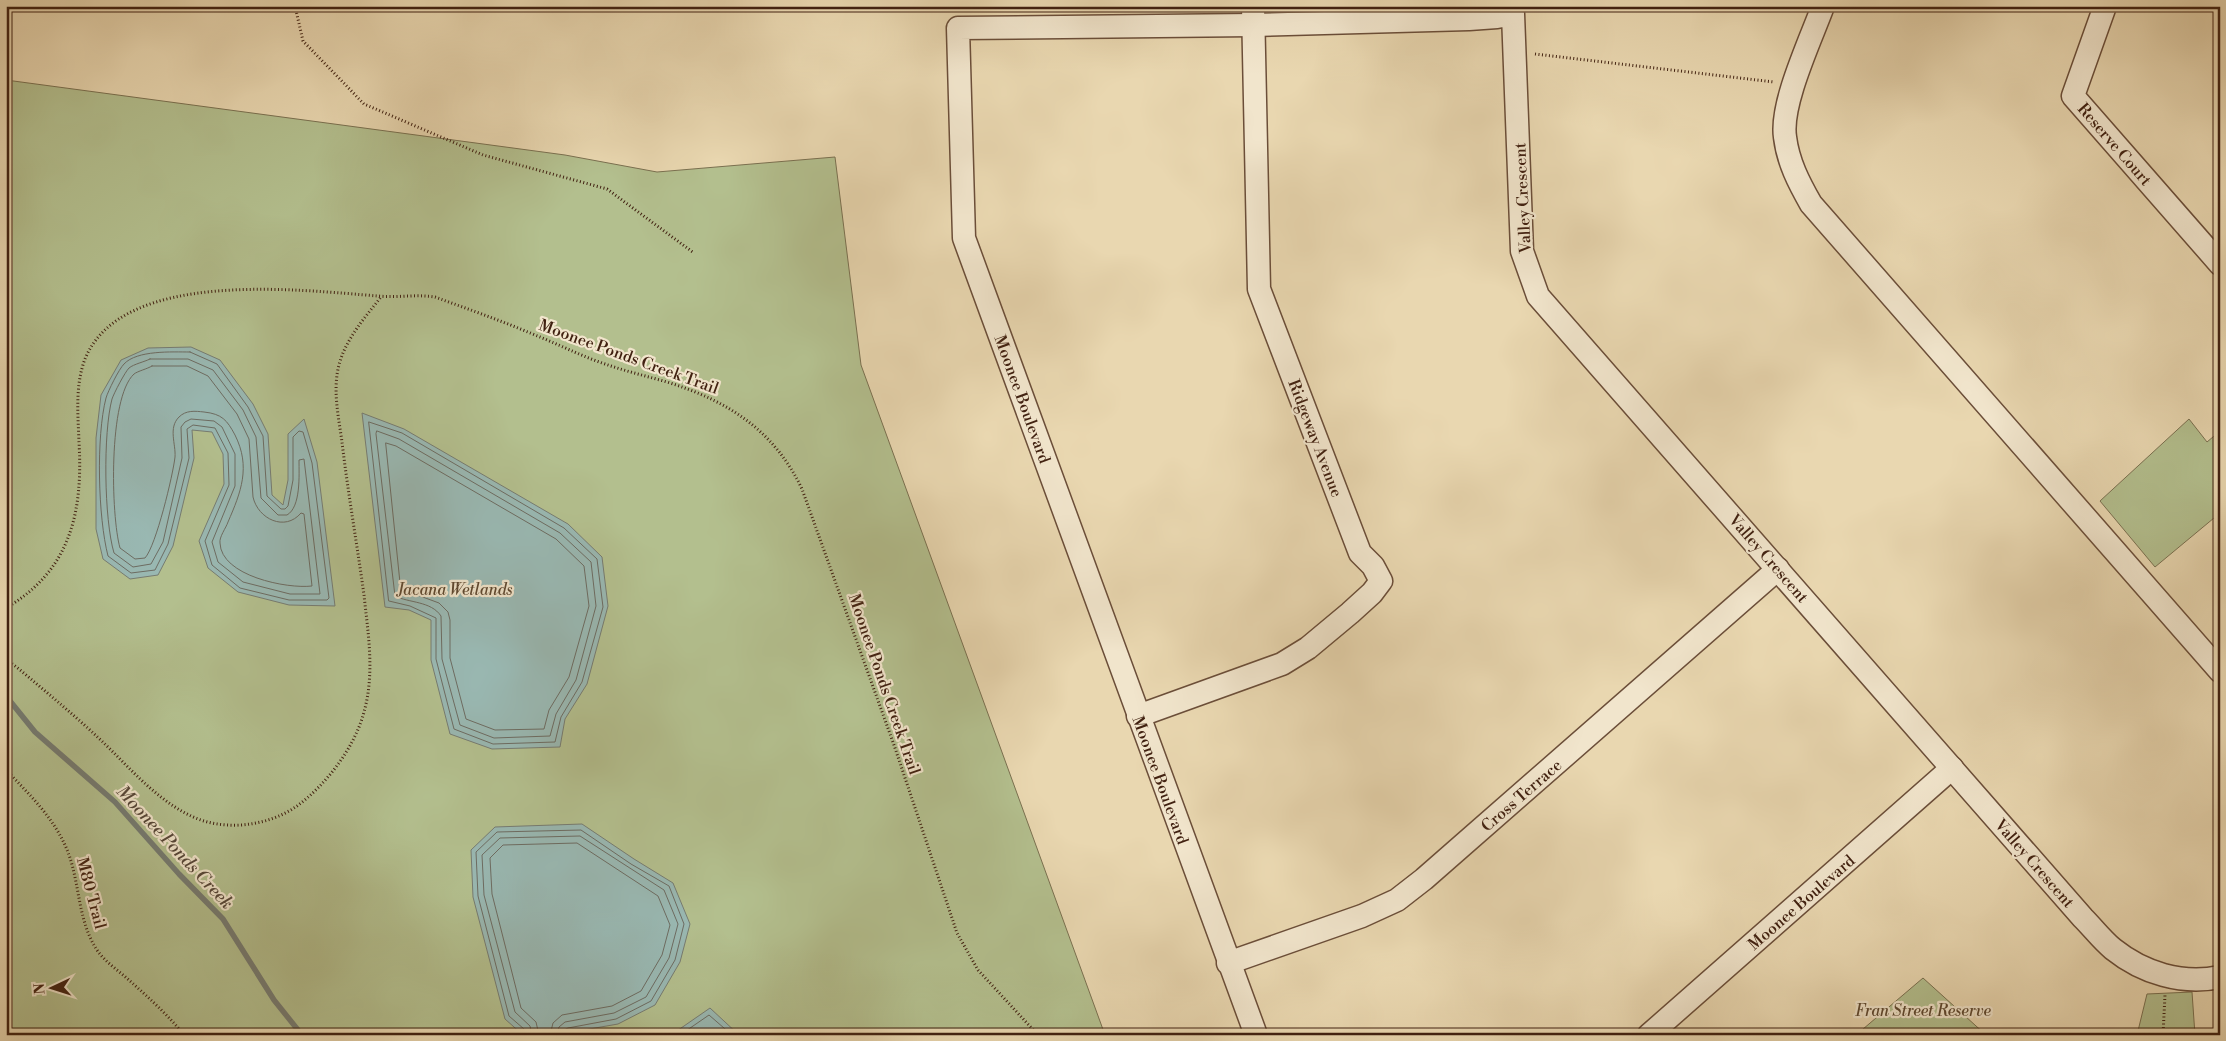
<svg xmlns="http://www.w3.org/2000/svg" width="2226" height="1041" viewBox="0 0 2226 1041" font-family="'Libre Bodoni',serif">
  <rect width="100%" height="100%" fill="#e9d7b0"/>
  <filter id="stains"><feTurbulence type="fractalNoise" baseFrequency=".004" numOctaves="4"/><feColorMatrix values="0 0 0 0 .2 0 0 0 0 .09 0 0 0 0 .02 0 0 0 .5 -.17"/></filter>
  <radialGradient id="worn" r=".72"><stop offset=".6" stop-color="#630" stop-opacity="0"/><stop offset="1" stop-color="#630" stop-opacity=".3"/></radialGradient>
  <!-- green -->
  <g fill="#b3bf8e" stroke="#7a7050">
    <path d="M6,80L565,155L657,172L835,157L861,365L1105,1035H6Z"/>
    <path d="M2189,419L2207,442L2220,431V513L2155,567L2100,501Z"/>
    <path d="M1923,978L1986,1035H1856Z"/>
    <path d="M2192,992L2195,1035H2137L2147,994Z"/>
  </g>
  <!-- water -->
  <g fill="#99b8b2" stroke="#767c72">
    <path d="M191,347L220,360L253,404L268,434L272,495L283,505L288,480V434L304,419L317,462L335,606L289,605L238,592L208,568L199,541L224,484L223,454L212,432L192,430L194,458L173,546L158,575L130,579L103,559L96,529V438L101,395L121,360L148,348Z"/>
    <path d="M362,413L404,429L568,524L602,557L608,606L587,684L565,719L560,747L492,749L450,734L431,660V620L409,610L385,607Z"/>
    <path d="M582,824L634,859L673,883L690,924L680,962L655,1005L618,1024L555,1035H523L505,1019L473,897L471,850L495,827Z"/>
    <path d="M710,1008L739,1035H671Z"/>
  </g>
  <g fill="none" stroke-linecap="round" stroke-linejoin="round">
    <!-- shore -->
    <g stroke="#6d6c62" stroke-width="1">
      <path d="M190,352L217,364L248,407L263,436L267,496L281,509H285L288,506L293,480V437L299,431L303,432L312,463L329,598L327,600H289L240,588L212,565L205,541L229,485L228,453L215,428L193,425L187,429L189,458L168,544L155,570L131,573L108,556C98,517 96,437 106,398C108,391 119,369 124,364C137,350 172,352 190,352Z"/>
      <path d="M150,359H188L213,370L243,410L256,437L261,498L278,515H287C301,507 299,475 299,460L304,459L320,594H290L243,582L218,562L212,542L235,486V454L222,427L214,421L191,419L185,422L181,427L182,458L163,542L151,564L133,567L114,553C104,519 103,433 112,399C114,393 125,372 129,368C134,364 144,362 150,359Z"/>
      <path d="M152,366H187L208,376L237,414L249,439L253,497C258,519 285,532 301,513L304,514L312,586C287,589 221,576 220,543C219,537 226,528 228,522C241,492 251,467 235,435C227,420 222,414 204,412C195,411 186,410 179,417C168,428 176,444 175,457C173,475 156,546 145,558L135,559L120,548C111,516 108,398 134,374C138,371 147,369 152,366Z"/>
      <path d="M369,422L402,433L564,528L597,559L603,607L582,682L561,717L555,742L493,744L454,729L436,659V618L410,606L389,601Z"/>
      <path d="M377,431L399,439L560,533L591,562L596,606L576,680L556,714L550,736L494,738L460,725L442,659L441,616C431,601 409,603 395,596L376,434Z"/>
      <path d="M386,443L396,446L556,539L584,566L589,606L569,677L549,710L544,729L495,730L466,719L450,658V620L448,612L439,603L401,589Z"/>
      <path d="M526,1035L524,1029L509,1016L478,896L476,852L497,832L581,830L631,864L669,886L684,924L675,960L651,1001L616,1019L568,1028L564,1030L563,1035"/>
      <path d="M532,1035L530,1026L515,1012L484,895L482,855L500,838L580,836L664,890L678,924L669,958L646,997L614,1013L565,1022L559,1027L557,1035"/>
      <path d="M539,1035L536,1022L521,1008L492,894L490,858L503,845L577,843L658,896L670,925L662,955L641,991L612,1006L562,1015L553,1023L550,1035"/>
      <path d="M680,1035L709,1015L732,1035"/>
    </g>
    <!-- stream -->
    <path stroke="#767c72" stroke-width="5.5" d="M6,696L35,732L115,802L179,874L223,919L274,1000L302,1035"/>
    <defs>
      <g id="street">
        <path d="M1823,6C1811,39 1780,104 1785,137C1788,162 1799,183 1811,204L2220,671"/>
        <path d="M2105,6L2073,96L2220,264"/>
        <path d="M1138,716L1282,664L1308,648L1350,613L1372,593L1381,581L1373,566L1360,553L1259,289L1253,6"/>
        <path d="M1228,963L1362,916L1397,900L1424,879L1778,569"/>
        <path d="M1256,1035L964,238L958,28L1253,25L1469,19L1497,17L1513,14L1522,251L1538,296L2083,918C2093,928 2102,940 2113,949C2143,973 2182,985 2220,977"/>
        <path d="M1649,1035L1952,768"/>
      </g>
    </defs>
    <!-- street casing -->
    <use href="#street" stroke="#6b4e39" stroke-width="25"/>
    <!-- path -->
    <g stroke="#412111" stroke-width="3" stroke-dasharray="1 2.5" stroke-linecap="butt">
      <path d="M295,6L303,41L364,104L483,155L607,189L694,253"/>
      <path d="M1535,54L1774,82"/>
      <path d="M6,608C71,570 83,512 79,442C78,415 75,385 85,359C122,268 299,290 378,296C397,298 416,294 435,297C468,309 502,321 535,335C558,344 581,356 605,364C625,371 646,376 667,382C728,401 774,430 802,489L894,745L957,933L978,970L1038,1035"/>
      <path d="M6,660C18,667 28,677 38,685C64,707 89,728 113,752C136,775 159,800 189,815C222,832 267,827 297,806C326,785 355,747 364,712C375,673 368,633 364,595C357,544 348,493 342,442C339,420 334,397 337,375C341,344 363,320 381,297"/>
      <path d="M6,770C31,796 57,821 69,855C80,886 78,921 97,950C105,962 119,971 130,981C149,998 168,1015 184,1035"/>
      <path d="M2163,1035L2165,995"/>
    </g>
    <!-- street -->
    <use href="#street" stroke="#f1e5cc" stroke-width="22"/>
  </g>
  <g text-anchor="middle" stroke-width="4.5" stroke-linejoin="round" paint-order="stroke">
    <!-- street labels -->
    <g font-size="16" fill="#412111" stroke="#f1e5cc">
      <text transform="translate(2115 144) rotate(49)" y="6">Reserve Court</text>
      <text transform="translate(1522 198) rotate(-93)" y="6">Valley Crescent</text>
      <text transform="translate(629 356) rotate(20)" y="6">Moonee Ponds Creek Trail</text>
      <text transform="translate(1023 399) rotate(70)" y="6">Moonee Boulevard</text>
      <text transform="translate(1316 438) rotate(69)" y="6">Ridgeway Avenue</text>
      <text transform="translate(1769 558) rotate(49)" y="6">Valley Crescent</text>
      <text transform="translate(885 684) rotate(71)" y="6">Moonee Ponds Creek Trail</text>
      <text transform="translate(1161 780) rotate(70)" y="6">Moonee Boulevard</text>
      <text transform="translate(1521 795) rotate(-41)" y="6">Cross Terrace</text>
      <text transform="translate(2035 863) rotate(49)" y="6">Valley Crescent</text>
      <text transform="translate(92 893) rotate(75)" y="6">M80 Trail</text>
      <text transform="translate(1801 902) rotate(-41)" y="6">Moonee Boulevard</text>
    </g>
    <!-- park labels -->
    <g font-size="16" font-style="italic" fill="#5e4830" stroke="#f1e5cc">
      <text x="455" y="595">Jacana Wetlands</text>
      <text x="1923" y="1016">Fran Street Reserve</text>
    </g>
    <!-- water labels -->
    <g font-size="18" font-style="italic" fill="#574739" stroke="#f1e5cc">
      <text transform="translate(175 847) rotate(47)" y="6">Moonee Ponds Creek</text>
    </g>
  </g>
  <!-- margin -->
  <rect width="2226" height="1041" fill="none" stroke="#e9d7b0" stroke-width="25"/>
  <rect x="8" y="8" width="2211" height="1026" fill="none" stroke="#412111" stroke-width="2.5"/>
  <rect x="12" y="12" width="2201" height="1016" fill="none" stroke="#412111"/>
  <!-- north arrow -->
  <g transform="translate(52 988) rotate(266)" stroke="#f1e5cc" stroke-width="4" paint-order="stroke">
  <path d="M0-4L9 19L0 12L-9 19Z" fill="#412111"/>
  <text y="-8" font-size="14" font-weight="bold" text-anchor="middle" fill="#412111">N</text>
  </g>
  <rect width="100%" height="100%" filter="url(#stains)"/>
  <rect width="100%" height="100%" fill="url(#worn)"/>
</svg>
